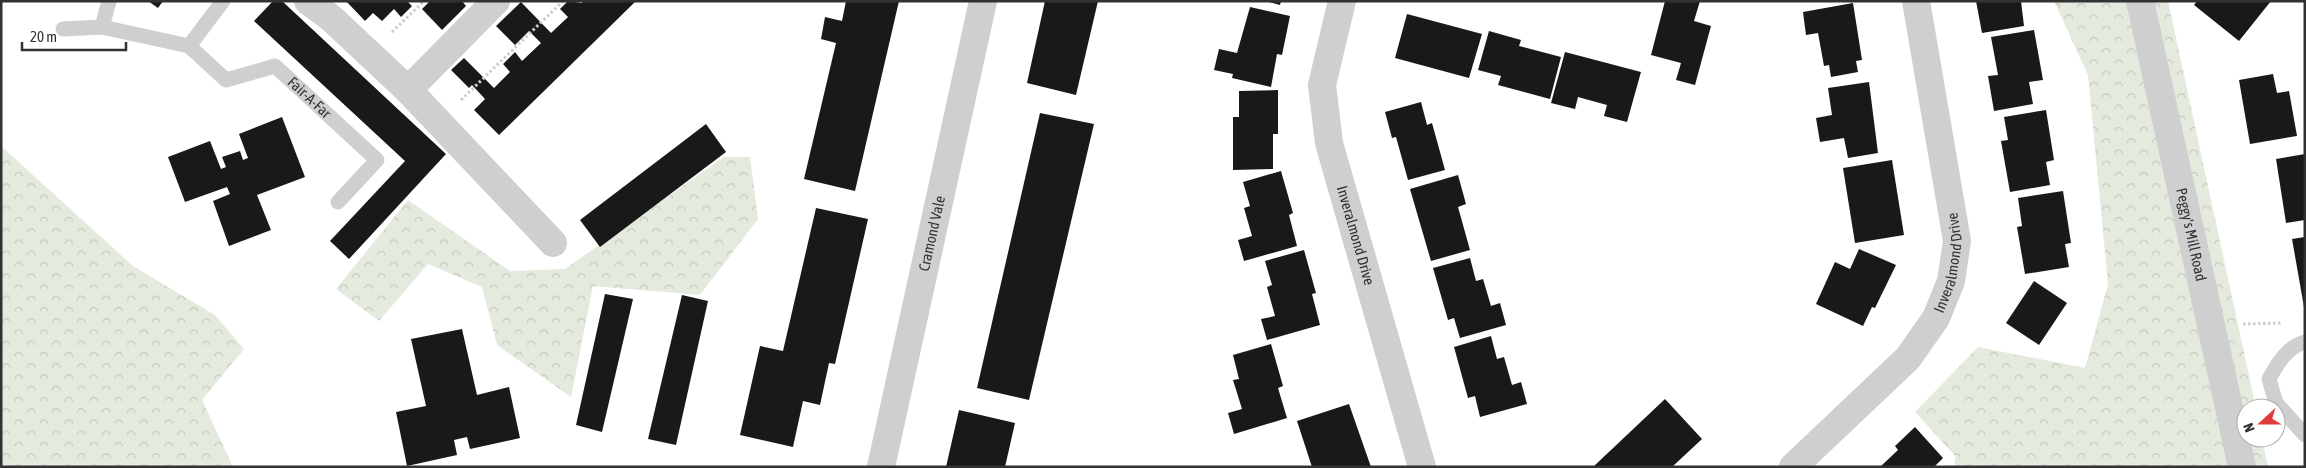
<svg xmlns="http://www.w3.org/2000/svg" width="2306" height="468" viewBox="0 0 2306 468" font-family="'Asap Condensed',sans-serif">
  <defs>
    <pattern id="forest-crowns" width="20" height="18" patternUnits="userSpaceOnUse" patternTransform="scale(1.25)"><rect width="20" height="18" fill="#e4ebde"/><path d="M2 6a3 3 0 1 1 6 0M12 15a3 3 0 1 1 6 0" fill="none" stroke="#c4cabf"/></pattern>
  </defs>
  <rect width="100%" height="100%" fill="#fff"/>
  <!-- forest -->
  <g fill="url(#forest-crowns)">
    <path d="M2054,1H2168L2256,408H2246V438H2262L2268,467H1955V456L1915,412L1978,347L2085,368L2108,284L2088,75Z"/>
    <path d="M1,146L133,266L215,315L244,349L202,400L233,467H1Z"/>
    <path d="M724,157H750L758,219L700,295L593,286L571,397L497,345L482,287L428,264L379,321L336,289L408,200L510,271L565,269Z"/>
  </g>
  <!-- building -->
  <g fill="#191919">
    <path d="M148,1H163L158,8Z"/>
    <path d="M273,1H282L446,154L349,259L330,241L405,161L254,21Z"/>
    <path d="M346,1H407L412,6L401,17L394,9L382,21L373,13L365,21Z"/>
    <path d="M430,1H462L466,6L442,30L422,9Z"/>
    <path d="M568,1L582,3L584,1H636L499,135L474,110L485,99L472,85L469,88L451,70L464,58L494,88L510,72L503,64L515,52L522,61L541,43L529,31L515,45L496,26L521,2L551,33L568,17L560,9Z"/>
    <path d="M846,1H899L855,191L804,179L836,43L821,39L825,17L842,21Z"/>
    <path d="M1045,1H1098L1076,95L1027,83Z"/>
    <path d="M1265,1H1281L1280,5Z"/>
    <path d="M1665,1H1700L1694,21L1711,26L1695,85L1676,80L1681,63L1651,55Z"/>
    <path d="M1976,1H2021L2024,26L1982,33Z"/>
    <path d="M2197,1H2271L2239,41L2194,5Z"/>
    <path d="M1853,3L1862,60L1856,61L1858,72L1831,77L1829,65L1824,66L1818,33L1806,35L1803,12Z"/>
    <path d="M1250,7L1290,16L1282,55L1277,54L1271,87L1232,78L1233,74L1214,70L1219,49L1237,53Z"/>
    <path d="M1407,14L1482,34L1469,78L1395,58Z"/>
    <path d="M2034,30L2043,80L2029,82L2033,104L1994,111L1988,76L1998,75L1991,37Z"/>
    <path d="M1489,31L1521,40L1519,46L1561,57L1550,99L1498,85L1501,76L1478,70Z"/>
    <path d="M1565,52L1641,72L1627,122L1604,116L1607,105L1578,97L1575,109L1551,103Z"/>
    <path d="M2273,74L2277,93L2289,91L2297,136L2250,144L2239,80Z"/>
    <path d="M1869,82L1878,153L1848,158L1844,138L1820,142L1816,118L1832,115L1828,88Z"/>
    <path d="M1278,90V134H1273V169L1233,170V117H1239V91Z"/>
    <path d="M1421,102L1427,125L1432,123L1445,170L1408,180L1396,137L1392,138L1385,112Z"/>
    <path d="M2046,110L2054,160L2046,162L2050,185L2010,192L2001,141L2008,140L2004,117Z"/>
    <path d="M1040,113L1094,124L1029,400L977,388Z"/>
    <path d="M282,117L305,177L257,195L271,230L229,246L213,201L230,194L227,187L185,202L168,157L210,141L221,169L226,167L222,157L240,151L243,160L248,158L239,134Z"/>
    <path d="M706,124L726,152L600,247L580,220Z"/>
    <path d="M2305,154V220L2286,223L2276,159Z"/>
    <path d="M1892,160L1904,235L1855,243L1843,168Z"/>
    <path d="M1281,171L1293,213L1289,215L1297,246L1244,261L1238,240L1252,236L1244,208L1250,206L1243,182Z"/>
    <path d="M1458,175L1466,204L1458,207L1470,250L1431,261L1410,189Z"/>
    <path d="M2063,191L2071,243L2065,244L2069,267L2025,274L2017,227L2022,226L2018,198Z"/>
    <path d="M816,208L868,219L835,364L829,363L820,405L803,401L793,447L740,435L760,346L783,351Z"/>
    <path d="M2305,237V307H2304L2292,239Z"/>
    <path d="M1859,249L1896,265L1875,308L1872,307L1863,326L1816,304L1835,262L1850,269Z"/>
    <path d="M1304,250L1316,293L1312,294L1320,325L1267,340L1261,319L1275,316L1267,287L1272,285L1265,261Z"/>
    <path d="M1470,258L1476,281L1483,279L1491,306L1500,303L1506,325L1460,338L1454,318L1448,320L1433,268Z"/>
    <path d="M2034,281L2067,303L2039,345L2006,323Z"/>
    <path d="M605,294L633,299L602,432L576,425Z"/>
    <path d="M682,295L708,301L676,445L648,439Z"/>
    <path d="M462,329L477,395L509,387L520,438L470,449L467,437L454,440L457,455L407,466L396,412L426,406L411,339Z"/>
    <path d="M1491,336L1497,359L1504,357L1512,385L1521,382L1527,404L1480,417L1475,396L1468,398L1454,347Z"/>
    <path d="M1271,344L1283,386L1278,388L1287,418L1234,434L1228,413L1242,409L1233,380L1239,379L1233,355Z"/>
    <path d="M1665,399L1702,439L1672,467H1593Z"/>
    <path d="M1349,404L1371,467H1312L1297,421Z"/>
    <path d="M959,410L1015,423L1005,467H946Z"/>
    <path d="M1915,427L1943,458L1934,467H1880L1898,450L1895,446Z"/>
  </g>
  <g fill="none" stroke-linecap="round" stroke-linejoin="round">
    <!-- path -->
    <g stroke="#ccc" stroke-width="3" stroke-dasharray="2.5 2.5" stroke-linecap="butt">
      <path d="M392,32L424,1"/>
      <path d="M461,100L563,1"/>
      <path d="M2243,324L2282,323"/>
    </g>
    <!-- lane -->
    <g stroke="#cfcfcf" stroke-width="15">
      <path d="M102,27L109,1"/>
      <path id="s1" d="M63,29L102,27L189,46L226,80L275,66L377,160L338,202"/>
      <path d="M189,46L223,1"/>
      <path d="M2305,342C2287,347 2277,364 2269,379L2276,403L2305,435"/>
    </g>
    <!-- street -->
    <g stroke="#cfcfcf" stroke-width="28">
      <path d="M308,1L331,18L408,90L553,243"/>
      <path id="s2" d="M1342,1L1322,85L1329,143L1422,467"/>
      <path id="s3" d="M2140,1L2242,467"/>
      <path d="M408,90L496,1"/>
      <path id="s4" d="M881,467L983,1"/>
      <path id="s5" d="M1793,467L1908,358L1936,318L1951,281L1957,241L1916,1"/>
    </g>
  </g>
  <g text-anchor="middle" stroke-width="5" stroke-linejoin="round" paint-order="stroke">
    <!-- street labels -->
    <g font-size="15" fill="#323232" stroke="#fff">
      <text dy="5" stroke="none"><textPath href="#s1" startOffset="276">Fair-A-Far</textPath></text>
      <text dy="5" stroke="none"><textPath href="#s4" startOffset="239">Cramond Vale</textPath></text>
      <text dy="5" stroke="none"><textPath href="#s3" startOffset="239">Peggy's Mill Road</textPath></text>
      <text dy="5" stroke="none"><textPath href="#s2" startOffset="241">Inveralmond Drive</textPath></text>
      <text dy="5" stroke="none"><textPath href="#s5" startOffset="265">Inveralmond Drive</textPath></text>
    </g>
  </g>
  <!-- border -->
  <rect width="2306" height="468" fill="none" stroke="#323232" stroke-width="5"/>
  <!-- north arrow -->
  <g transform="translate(2261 423) rotate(249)"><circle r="24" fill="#ffffff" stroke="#adadad"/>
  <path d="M0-4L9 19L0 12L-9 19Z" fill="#e13b3c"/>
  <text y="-8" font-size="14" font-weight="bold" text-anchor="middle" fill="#323232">N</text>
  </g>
  <!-- scale -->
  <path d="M22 42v8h104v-8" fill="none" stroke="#323232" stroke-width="2.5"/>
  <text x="30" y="42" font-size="15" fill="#323232" stroke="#ffffff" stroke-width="4" paint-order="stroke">20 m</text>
</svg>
